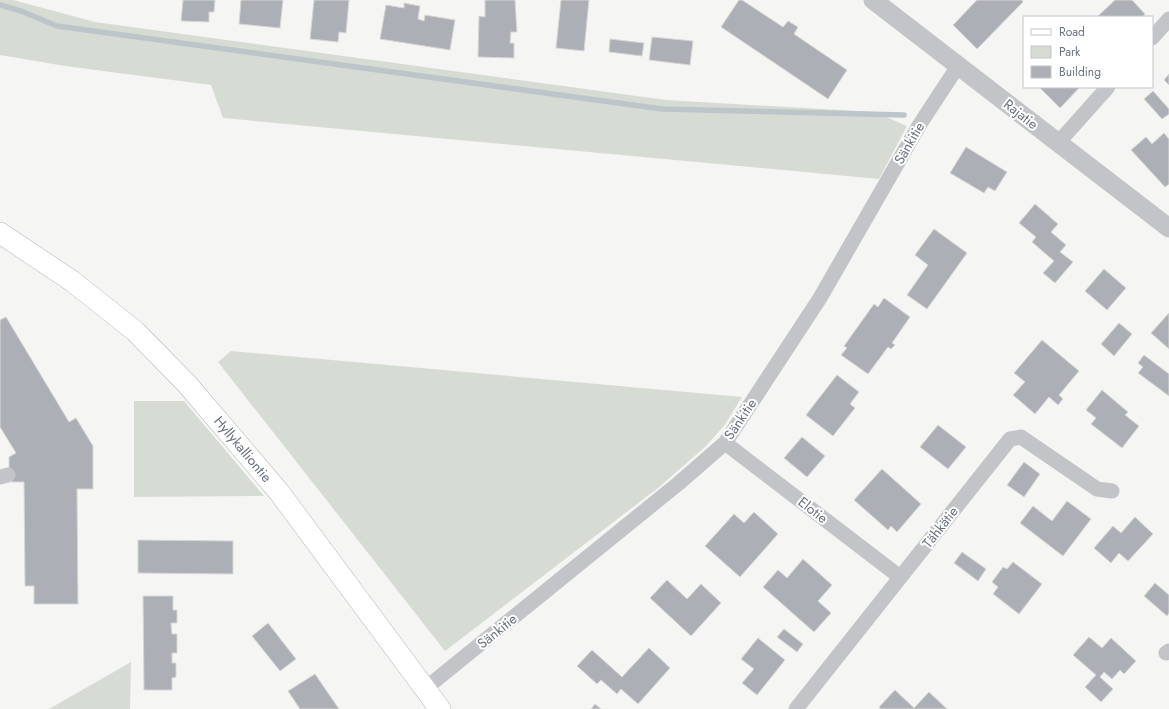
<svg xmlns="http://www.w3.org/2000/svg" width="1169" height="709" viewBox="0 0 1169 709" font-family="Jost,sans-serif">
  <rect width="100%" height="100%" fill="#f5f5f3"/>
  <!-- green -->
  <g fill="#d6dcd4">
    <path d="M0,0H13L95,22L666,100L875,112L907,126L879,179L223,118L211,85L65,66L0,55Z"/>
    <path d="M231,351L742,397L724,426L705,447L658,488L445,651L218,362Z"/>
    <path d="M134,401H184L264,496L134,497Z"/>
    <path d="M131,662L130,709H49Z"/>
  </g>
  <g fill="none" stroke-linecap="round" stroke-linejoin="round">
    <!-- stream -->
    <path stroke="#bdc4ca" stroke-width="5.5" d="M0,5L21,11L57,26L662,109L904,115"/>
  </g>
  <!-- building -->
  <g fill="#acb0b6" stroke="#d7d7d5">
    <path d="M183,0H215L214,12H209V22L181,21Z"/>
    <path d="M241,0H283L280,28L239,24Z"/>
    <path d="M314,0H349L346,33L339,32L338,42L310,39Z"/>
    <path d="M485,0H515L517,32H511L510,43H514V58L478,57L479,16L485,17Z"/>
    <path d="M561,0H589L584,51L556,48Z"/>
    <path d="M739,0H742L783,27L788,21L798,27L794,34L847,70L828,99L721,27Z"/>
    <path d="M977,0H1022L1023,2L977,49L953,25Z"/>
    <path d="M1115,0H1132L1145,14L1142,17H1097Z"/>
    <path d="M404,3L420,6L418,19L424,21L425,15L455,20L450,50L380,39L386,5L404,8Z"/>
    <path d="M652,37L693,41L690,65L649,60Z"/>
    <path d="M610,39L644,43L642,56L609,52Z"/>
    <path d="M1169,74V85L1164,80Z"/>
    <path d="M1039,87H1080L1060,108Z"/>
    <path d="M1153,91L1169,109V114L1162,119L1144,99Z"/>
    <path d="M1164,133L1169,139V184L1165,187L1131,150L1146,137L1152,144Z"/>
    <path d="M966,147L1007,172L995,191L988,187L984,193L950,173Z"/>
    <path d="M1035,204L1058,224L1051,232L1066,245L1060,252L1073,262L1055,283L1043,273L1054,261L1032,242L1036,237L1019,223Z"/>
    <path d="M934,229L967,253L927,309L907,295L928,265L915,255Z"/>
    <path d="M1104,269L1126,288L1107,310L1085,291Z"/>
    <path d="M884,298L910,317L892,343L895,345L891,349L888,347L868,374L841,355L847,348L844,346L874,304L878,307Z"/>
    <path d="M1169,313V349L1151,333Z"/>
    <path d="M6,317L69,422L76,418L93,446V489H77L78,604H34V586H25L24,482H12L13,471L9,470V457L16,453L0,427V320Z"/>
    <path d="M1119,323L1132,334L1114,356L1101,344Z"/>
    <path d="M1042,340L1079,371L1059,395L1063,399L1058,405L1049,397L1035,414L1013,395L1025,382L1014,373Z"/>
    <path d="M1144,355L1169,374V396L1138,373L1143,367L1138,363Z"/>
    <path d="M837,375L859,392L850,404L855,408L833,436L806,415Z"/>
    <path d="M1102,390L1128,412L1125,415L1139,426L1122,448L1091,424L1096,418L1086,410Z"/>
    <path d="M938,425L966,447L948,469L920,447Z"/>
    <path d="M802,437L825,456L807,477L784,458Z"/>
    <path d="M1024,462L1040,474L1024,497L1007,485Z"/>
    <path d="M882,469L921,504L897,532L891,526L888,530L854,500Z"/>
    <path d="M1067,501L1091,519L1063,556L1020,523L1033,506L1052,521Z"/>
    <path d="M754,512L778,534L740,577L705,546L734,514L744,523Z"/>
    <path d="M1135,517L1153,534L1128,561L1119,553L1111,563L1094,548L1113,526L1121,533Z"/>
    <path d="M138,540L233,541V574L138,573Z"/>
    <path d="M962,552L986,569L978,581L954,563Z"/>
    <path d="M803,559L832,585L818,601L831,613L814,632L763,587L778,570L787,578Z"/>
    <path d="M1013,562L1042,584L1019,614L993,594L998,587L992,582L1003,567L1007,569Z"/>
    <path d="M667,580L687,599L701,584L721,603L691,636L650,598Z"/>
    <path d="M1155,583L1169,595V613L1167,616L1144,596Z"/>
    <path d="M143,596H173V610H177V623H171L172,634H177V653H172V663H176V677L172,678V690H144Z"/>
    <path d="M268,623L296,659L280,671L252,636Z"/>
    <path d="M784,629L803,644L797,652L777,637Z"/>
    <path d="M1089,637L1102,648L1111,638L1136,661L1124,674L1120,670L1112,679L1104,672L1100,677L1113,689L1101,702L1085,687L1096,675L1073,655Z"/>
    <path d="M758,638L785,660L757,695L742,683L754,669L741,659Z"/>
    <path d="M649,648L670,668L638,704L621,689L617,694L601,680L597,684L577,666L592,650L622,677Z"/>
    <path d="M315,674L339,709H300L288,691Z"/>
    <path d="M895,690L914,708L929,692L947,709H881L879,707Z"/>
    <path d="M595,704L601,709H591Z"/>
  </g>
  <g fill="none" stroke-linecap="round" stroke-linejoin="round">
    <defs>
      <path id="secondary" d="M0,233L72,281L135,331L187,384L279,492L440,709"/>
    </defs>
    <!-- secondary casing -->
    <use href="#secondary" stroke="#b4b7bc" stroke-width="22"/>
    <!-- minor -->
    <g stroke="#c2c4c7" stroke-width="15">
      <path d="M1152,38L1169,19"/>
      <path d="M1058,143L1108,87"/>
      <path d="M725,443L900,577"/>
      <path d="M0,477L8,475"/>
      <path d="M1166,653L1169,651"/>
      <path d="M426,688L679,483L725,443L820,298L920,124L958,66"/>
      <path d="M796,709L1010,439L1021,437L1097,489L1112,491"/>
    </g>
    <!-- tertiary -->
    <path stroke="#c2c4c7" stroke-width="19" d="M873,0L1169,228"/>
    <!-- secondary -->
    <use href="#secondary" stroke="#fff" stroke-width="21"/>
  </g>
  <g text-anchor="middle" stroke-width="4" stroke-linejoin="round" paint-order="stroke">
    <!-- street labels -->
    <g font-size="14" fill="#687180" stroke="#fff">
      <text transform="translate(1021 114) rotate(38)" y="5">Rajatie</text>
      <text transform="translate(909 143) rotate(-60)" y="5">Sänkitie</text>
      <text transform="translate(740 419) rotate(-56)" y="5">Sänkitie</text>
      <text transform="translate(243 449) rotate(50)" y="5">Hyllykalliontie</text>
      <text transform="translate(813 510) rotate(38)" y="5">Elotie</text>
      <text transform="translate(940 527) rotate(-52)" y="5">Tähkätie</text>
      <text transform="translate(497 631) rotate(-39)" y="5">Sänkitie</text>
    </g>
  </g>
  <!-- legend -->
  <rect x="1023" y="16" width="130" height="72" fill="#ffffff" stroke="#c3c6cc"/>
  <rect x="1031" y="29" width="20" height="6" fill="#ffffff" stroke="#c3c6cc"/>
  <text x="1059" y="36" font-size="12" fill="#687180">Road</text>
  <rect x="1031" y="46" width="20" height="12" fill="#d6dcd4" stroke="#c3c6cc"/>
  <text x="1059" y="56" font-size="12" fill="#687180">Park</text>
  <rect x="1031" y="66" width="20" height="12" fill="#acb0b6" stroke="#c3c6cc"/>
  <text x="1059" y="76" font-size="12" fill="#687180">Building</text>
</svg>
